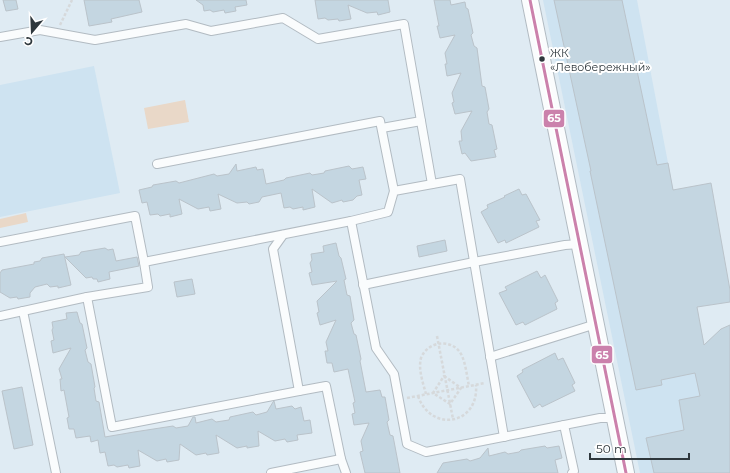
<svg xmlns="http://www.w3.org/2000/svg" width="730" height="473" viewBox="0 0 730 473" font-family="Montserrat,sans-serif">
  <rect width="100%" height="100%" fill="#dfebf3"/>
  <!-- built -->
  <g fill="#cee3f1">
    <path d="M543,0H637L668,163L730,473H640Z"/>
    <path d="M94,66L120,193L0,217V85Z"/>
  </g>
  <!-- green -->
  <g fill="#e9d8c8">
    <path d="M185,100L189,122L148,129L144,108Z"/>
    <path d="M26,213L28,222L0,228V219Z"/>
  </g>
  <!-- building -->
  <g fill="#c4d6e1" stroke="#bac3ca">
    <path d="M3,0H16L18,9L6,11Z"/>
    <path d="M84,0H139L142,12L111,19L112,22L89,26Z"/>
    <path d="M196,0H246L247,5L235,7L236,11L225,13L224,10L213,12L210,10L204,11L203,5Z"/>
    <path d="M315,0H388L390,12L378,15L377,12L367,13L348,5L351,19L339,21L338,19L328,20L325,18L318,19Z"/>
    <path d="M434,0H450L451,5L465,2L466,8L468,9L473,33L471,35L474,46L477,48L482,86L485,87L489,109L487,112L489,124L492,125L497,149L494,150L496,157L471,161L465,153L462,154L459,141H462L461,131L472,111L455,114L452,103L454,102L452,93L461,73L447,76L445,64H447L445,53L455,35L440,38L437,26H439Z"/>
    <path d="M554,0H622L657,165L668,163L673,190L711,183L730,290V302L697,307L704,345L721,329L730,325V473H654L646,438L684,430L679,400L700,396L695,373L661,380L662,385L636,390L590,171H591Z"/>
    <path d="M236,164L237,171L256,167L257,170L263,169L266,184L284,180L286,178L310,173L312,175L324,173L325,171L349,166L352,169L363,167L366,179L359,180L362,195L357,196L353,200L343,202L342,200L332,203L312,189L315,207L303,210V207L293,209L290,207L284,208L281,193L262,197L259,202L249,204L247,202L237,203L218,194L221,209L210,211L209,207L198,209L179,199L182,214L170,217V214L160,216L158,214L150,215L147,202L142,203L139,190L152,187L153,185L176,181L179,183L214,174L217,176L229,174Z"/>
    <path d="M519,189L522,195L526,194L540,220L536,221L539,227L506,243L505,240L498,243L481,212L488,208L487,205L505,197L504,196Z"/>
    <path d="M445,240L447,251L419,257L417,246Z"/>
    <path d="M336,243L339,256L341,258L346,279L344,280L347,295L350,296L354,320L351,323L354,334L356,335L361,359L360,361L366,392L380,390L382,397H385L389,420L387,422L390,435L393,436L400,473H365L360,452L363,451L361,441L369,423L354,425L352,414L355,413L353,403L355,402L348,369L334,372L332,363H327L325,351H328L326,342L336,320L320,325L317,313L319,312L317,301L337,281L312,285L309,273L312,272L310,263L312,260L311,254L324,252L323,246Z"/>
    <path d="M105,248L108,250L113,249L116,261L137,257L139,266L109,272L110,279L98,282L97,279H93L92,277L86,278L65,257L79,255L81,252Z"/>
    <path d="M64,254L71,285L58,288V286L50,287L47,284L35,287L30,293V297L18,299L17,297L10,298L0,292V273L2,270L34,264V262L40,261L42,258Z"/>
    <path d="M537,271L541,278L545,275L558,301L555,303L557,309L525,325L523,322L516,325L499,293L507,290L505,287Z"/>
    <path d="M192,279L195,294L177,297L174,282Z"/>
    <path d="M77,312L80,323L82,324L87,348L85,350L88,362L91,364L95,387L94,388L96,401L99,402L105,437L134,432L173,426L176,428L188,426L193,417H195L196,423L212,419L216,422L229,420L230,417L253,412L256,415L267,412L273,402L274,401L276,409L292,406L295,409L301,407L304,421L310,420L312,433L297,435L298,440L287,442L285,439L275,441L258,431L259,446L247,448V446L237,448L216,435L219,453L207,455L206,453L196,455L180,444L179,460L167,462L166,459L157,461L138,450L140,466L129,468L128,465L117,467L114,465L108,466L105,452L100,453L98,440L91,442L90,436L76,438L74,429H69L67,418L69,417L64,390L61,391L60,379H62L59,369L71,348L53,353L51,341L54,340L52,330L53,328L52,322L67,319L66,313Z"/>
    <path d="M555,353L558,360L563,358L575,383L572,385L575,391L542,407L540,404L534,408L517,376L523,372L522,370Z"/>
    <path d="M22,387L33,445L14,449L2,391Z"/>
    <path d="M545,446L547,448L559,446L562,458L555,460L558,473H437L443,463L467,459L470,461L480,458L488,448L489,456L505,452L508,454L519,452L521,450Z"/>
  </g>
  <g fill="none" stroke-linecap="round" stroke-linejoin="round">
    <defs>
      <g id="service">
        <path d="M0,37L40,30L95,40L186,24L211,31L283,18L318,39L404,24L432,184"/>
        <path d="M382,128L421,121"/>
        <path d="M157,164L380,121L394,191"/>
        <path d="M351,221L376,348L394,374L407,444L426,452L600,418H614"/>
        <path d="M283,235L273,249L299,391L326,386L341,459L346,473"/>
        <path d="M0,242L135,216L144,262L351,221L388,212L394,191L460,179L504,437"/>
        <path d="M363,285L474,262L565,245L580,244"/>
        <path d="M87,297L112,427L299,391"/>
        <path d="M23,311L56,473"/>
        <path d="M0,316L87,297L148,287L144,262"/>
        <path d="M490,357L596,324"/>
        <path d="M564,425L574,471L572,473"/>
        <path d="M271,473L341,459"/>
      </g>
      <path id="minor" d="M530,0L626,473"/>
    </defs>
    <!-- service casing -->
    <use href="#service" stroke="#b2bbc2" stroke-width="10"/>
    <!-- minor casing -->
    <use href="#minor" stroke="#b2bbc2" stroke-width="18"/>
    <!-- path -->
    <g stroke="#d6d9db" stroke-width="2.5" stroke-dasharray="3 2" stroke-linecap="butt">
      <path d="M60,25L72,0"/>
      <path d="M437,336L453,419"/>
      <path d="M444,376L461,388L450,404L433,393Z"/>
      <path d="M426,394C423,383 418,369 421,358C428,340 454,338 462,356C466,365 467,377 469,386"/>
      <path d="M418,396C431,433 479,425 476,385"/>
      <path d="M407,398L485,383"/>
    </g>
    <!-- service -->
    <use href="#service" stroke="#fafcfd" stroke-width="8"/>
    <!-- minor -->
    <use href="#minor" stroke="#fafcfd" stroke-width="16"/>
    <defs>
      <path id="bus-1" d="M530,0L626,473"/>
    </defs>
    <!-- bus-1 casing -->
    <use href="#bus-1" stroke="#fff" stroke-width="6"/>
    <!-- bus-1 -->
    <use href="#bus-1" stroke="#cb81ac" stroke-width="3"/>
  </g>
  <!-- markers -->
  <circle fill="#2e373c" stroke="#fff" stroke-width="1.5" cx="542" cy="59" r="3.5"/>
  <g text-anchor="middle" stroke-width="4" stroke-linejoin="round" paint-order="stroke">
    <!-- bus labels -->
    <g font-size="11" fill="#2e373c" stroke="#fff" text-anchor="start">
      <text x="550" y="57">ЖК<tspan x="550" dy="14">«Левобережный»</tspan></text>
    </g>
  </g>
  <g stroke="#fff" stroke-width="1.5">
    <rect x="543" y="109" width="22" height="19" rx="4" fill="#cb81ac"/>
    <rect x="591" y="345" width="22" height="19" rx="4" fill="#cb81ac"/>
  </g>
  <g font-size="11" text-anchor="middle" font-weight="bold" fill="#fff">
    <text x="554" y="122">65</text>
    <text x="602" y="359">65</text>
  </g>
  <!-- north arrow -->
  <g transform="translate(32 32) rotate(199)" stroke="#ffffff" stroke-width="3" paint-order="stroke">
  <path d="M0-3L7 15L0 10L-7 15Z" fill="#2e373c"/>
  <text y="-6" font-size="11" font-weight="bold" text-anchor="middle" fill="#2e373c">С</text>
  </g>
  <!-- scale -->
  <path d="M590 453v6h99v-6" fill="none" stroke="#2e373c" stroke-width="2"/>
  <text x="596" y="453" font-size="12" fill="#2e373c" stroke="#ffffff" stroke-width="3" paint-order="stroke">50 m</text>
</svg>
